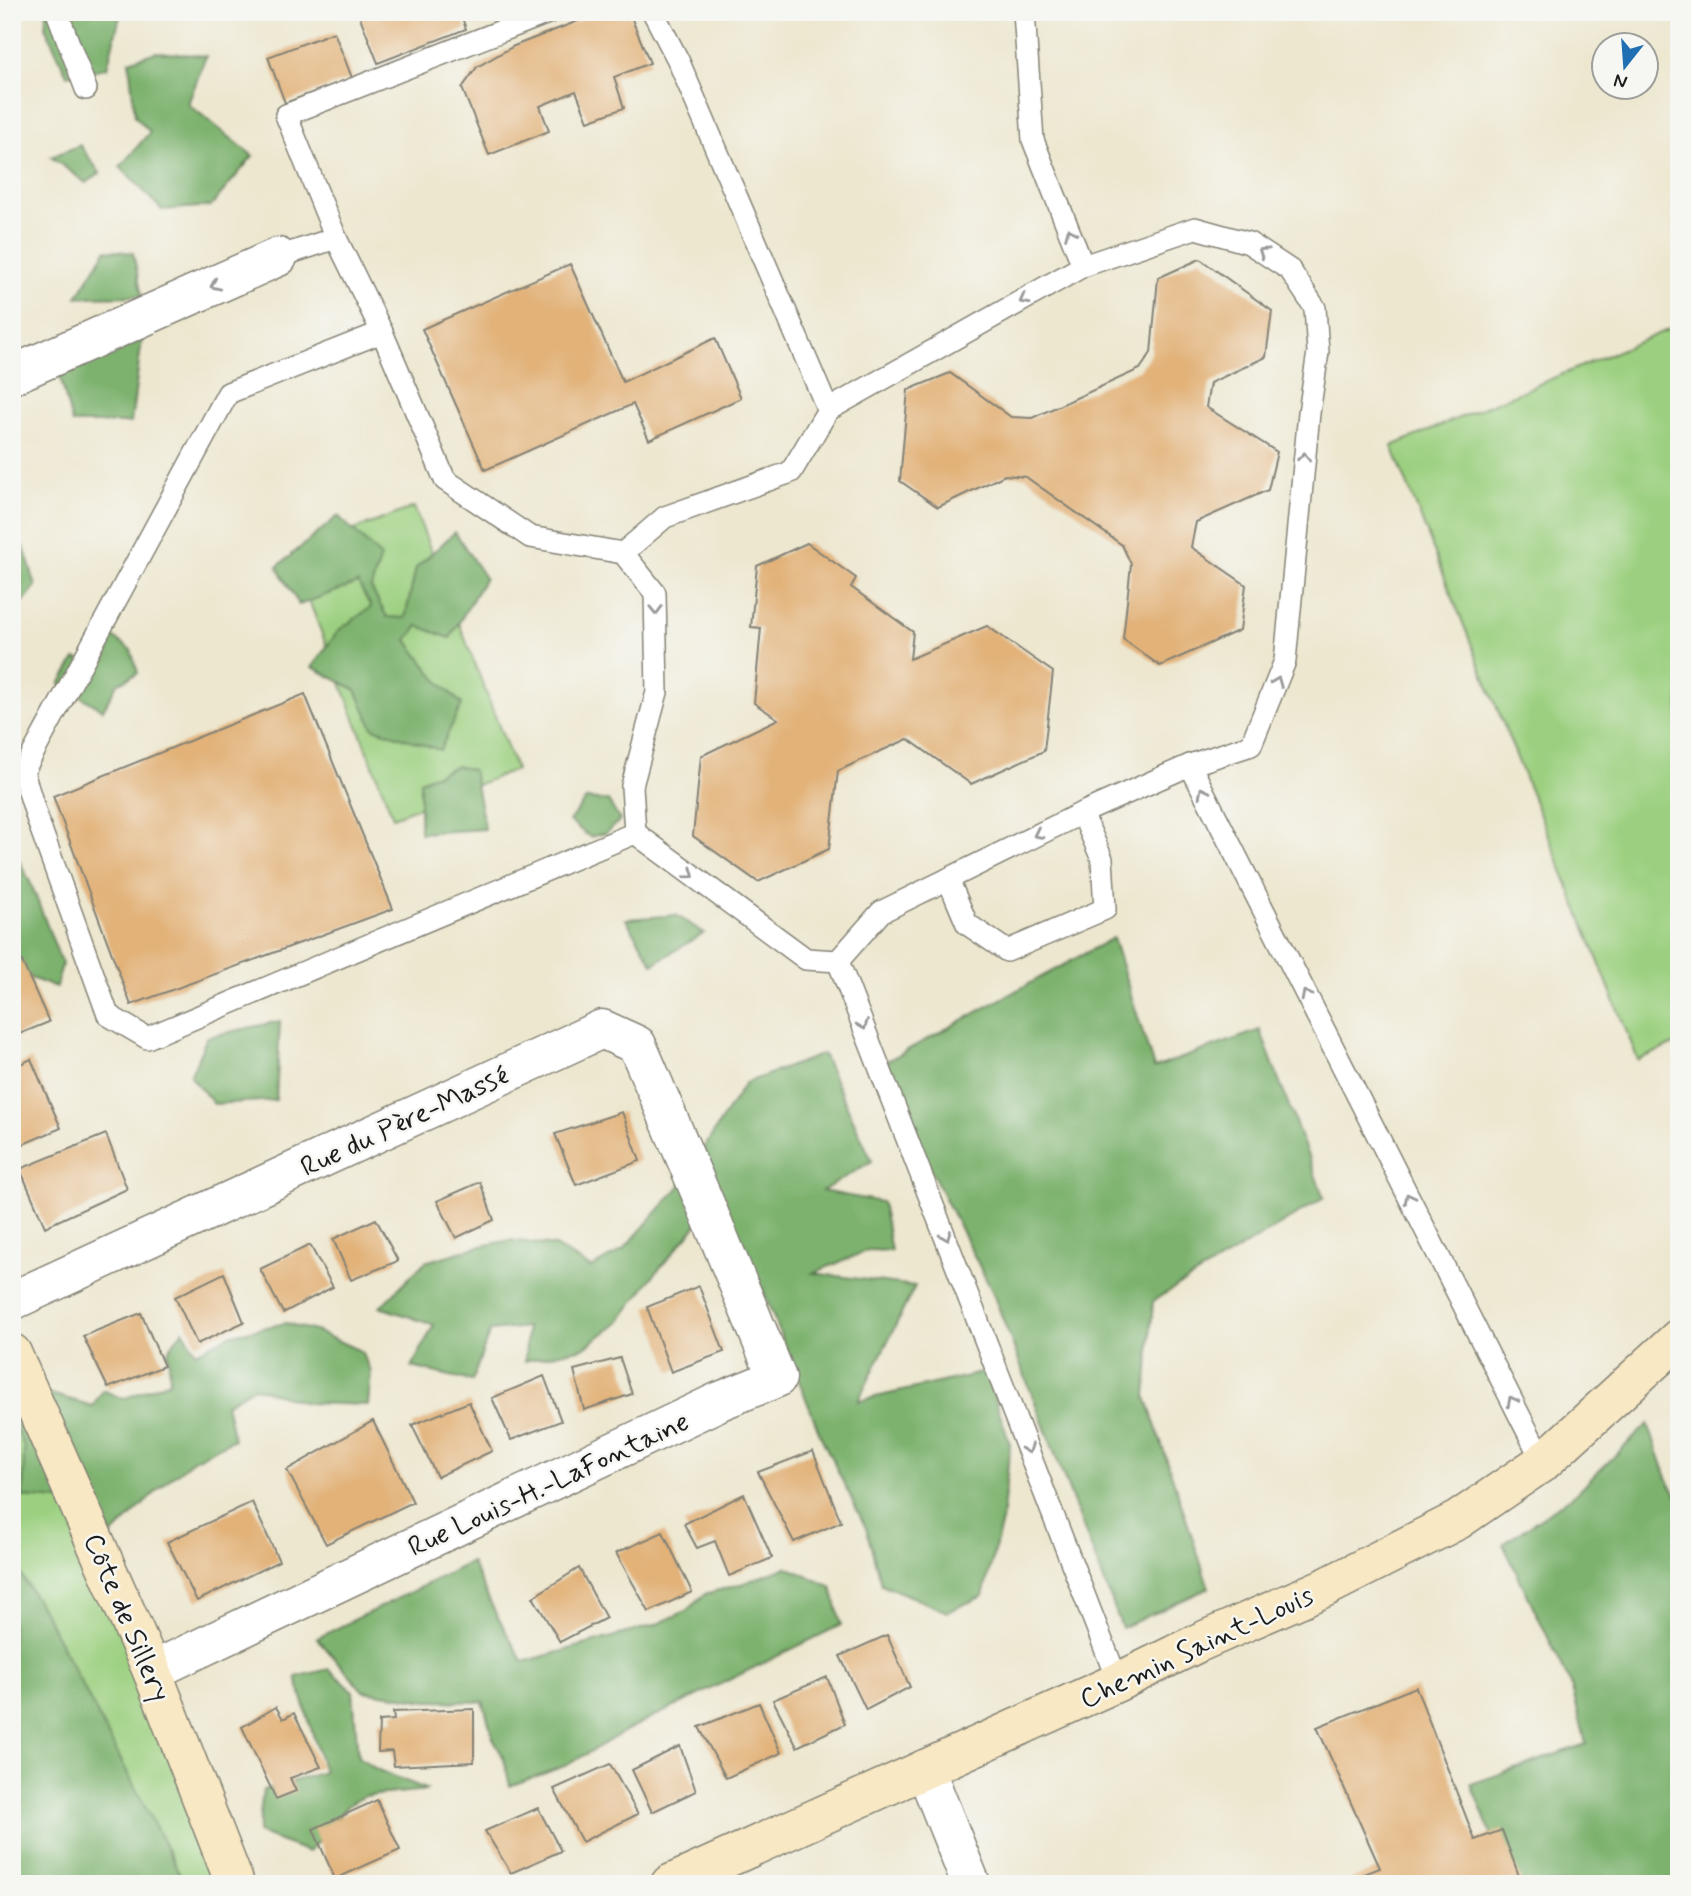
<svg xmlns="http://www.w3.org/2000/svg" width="1691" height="1896" viewBox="0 0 1691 1896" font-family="Mynerve,sans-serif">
  <rect width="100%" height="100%" fill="#f6f6f2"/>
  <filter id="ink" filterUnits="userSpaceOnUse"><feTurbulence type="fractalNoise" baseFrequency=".0143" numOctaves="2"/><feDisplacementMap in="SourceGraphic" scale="14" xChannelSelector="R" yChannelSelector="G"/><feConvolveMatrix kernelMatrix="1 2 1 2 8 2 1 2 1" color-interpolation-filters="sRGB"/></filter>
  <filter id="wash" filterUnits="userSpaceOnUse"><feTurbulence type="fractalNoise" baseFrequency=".00686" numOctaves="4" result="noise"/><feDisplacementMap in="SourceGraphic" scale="28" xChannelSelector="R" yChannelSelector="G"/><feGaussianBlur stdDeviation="1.57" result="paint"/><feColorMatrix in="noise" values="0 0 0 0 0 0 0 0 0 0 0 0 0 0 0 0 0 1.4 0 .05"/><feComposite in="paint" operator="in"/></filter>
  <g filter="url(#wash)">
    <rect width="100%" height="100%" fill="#ede7cf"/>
    <!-- green -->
    <g fill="#9cd080" stroke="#5c764e" stroke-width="2">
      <path d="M1679,325V1042L1638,1060L1392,446Z"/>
      <path d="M414,507L516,770L393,817L291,554Z"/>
      <path d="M12,1353L235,1884H12Z"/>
    </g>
    <!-- forest -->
    <g fill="#7db26e" stroke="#4c6745" stroke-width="2">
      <path d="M47,12H121L107,68L67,75L45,27Z"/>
      <path d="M156,52L206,56L188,104L253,156L211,206L162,210L120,167L150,132L135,116L129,61Z"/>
      <path d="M80,145L100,173L86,183L51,157Z"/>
      <path d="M106,250L133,253L142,296L77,297Z"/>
      <path d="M142,339L131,423H72L60,376Z"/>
      <path d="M338,516L381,557L371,588L387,617L405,618L416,568L455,532L485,578L450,638L418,626L407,640L436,679L462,704L440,750L373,728L356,690L312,667L339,630L371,607L358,583L299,605L277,567Z"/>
      <path d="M24,547L36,586L12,616V549Z"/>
      <path d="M113,637L131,650L138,673L117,684L103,710L60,684L75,659L99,664V645Z"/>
      <path d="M456,766L473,770L485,829L420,833V781Z"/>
      <path d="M586,799L608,801L620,820L606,833L590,837L569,821Z"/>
      <path d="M12,847L31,884L62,964L56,987L12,972Z"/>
      <path d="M676,915L704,933L653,964L626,919Z"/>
      <path d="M1113,938L1154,1068L1260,1030L1324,1198L1153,1301L1146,1397L1209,1588L1122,1628L992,1291L878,1066Z"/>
      <path d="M280,1021L276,1100L214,1104L190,1076L207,1037Z"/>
      <path d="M823,1054L872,1161L822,1191L882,1202L891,1251L869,1250L813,1273L915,1286L858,1401L986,1372L1010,1444L1002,1521L983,1596L947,1612L881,1584L866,1528L822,1439L749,1255L699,1222L653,1276L617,1324L583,1348L525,1361L527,1327L490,1331L472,1381L412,1367L434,1325L380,1307L425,1262L477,1247L510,1240L555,1246L591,1268L624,1249L679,1187L745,1083Z"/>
      <path d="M286,1323L318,1332L361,1351L371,1372L368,1405L306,1403L254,1387L226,1404L234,1439L193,1460L166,1482L111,1536L96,1503L23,1497L24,1448L12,1417V1383L93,1406L103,1390L123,1399L170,1381L168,1351L183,1330L196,1352L232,1334Z"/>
      <path d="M1648,1424L1669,1483L1679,1498V1884H1511L1471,1784L1586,1744L1571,1685L1503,1544L1575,1494Z"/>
      <path d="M12,1560L48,1619L185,1884H12Z"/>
      <path d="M471,1562L495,1612L523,1662L655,1625L686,1611L705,1594L744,1583L787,1567L832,1587L841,1625L631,1728L567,1765L510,1786L504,1759L493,1738L483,1702L427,1701L363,1691L317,1638Z"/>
      <path d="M329,1669L353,1691L358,1757L378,1770L428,1790L365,1796L347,1806L309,1852L258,1833L263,1790L324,1772L296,1677Z"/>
    </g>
    <g id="blocks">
      <!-- building -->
      <g fill="#e2b279">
        <path d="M358,12H460L466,29L378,63Z"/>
        <path d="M601,12H629L650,63L614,77L624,108L588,121L576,91L540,106L549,131L489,155L462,88L477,67L514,46Z"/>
        <path d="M334,32L352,78L285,103L268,57Z"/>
        <path d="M1200,259L1272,311L1266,357L1210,383L1206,407L1277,452L1268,490L1196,522L1191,547L1246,585L1240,630L1160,666L1123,639L1131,564L1122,545L1026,477L1005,475L938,507L900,481L908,390L950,373L1011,417L1032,418L1140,369L1151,353L1158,278Z"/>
        <path d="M570,264L623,382L715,338L741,398L649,440L633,404L485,470L422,329Z"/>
        <path d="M807,543L856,578L851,587L913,632L910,659L987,626L1053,672L1044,751L971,784L908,739L872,755L838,771L829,849L758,882L693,836L701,756L778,719L754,703L761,628L751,627L757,566Z"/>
        <path d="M305,694L393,909L131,1005L53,796Z"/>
        <path d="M22,961L49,1022L12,1037V965Z"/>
        <path d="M31,1059L61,1128L12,1149V1068Z"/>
        <path d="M622,1112L640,1161L576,1185L555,1134Z"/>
        <path d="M106,1134L127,1189L45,1227L20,1169Z"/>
        <path d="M480,1182L494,1220L456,1238L437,1201Z"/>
        <path d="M376,1219L398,1261L351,1280L333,1239Z"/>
        <path d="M310,1245L333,1287L283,1313L260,1269Z"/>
        <path d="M224,1273L244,1322L197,1344L175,1297Z"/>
        <path d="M699,1286L724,1352L671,1372L647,1307Z"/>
        <path d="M141,1313L164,1366L108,1388L83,1336Z"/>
        <path d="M620,1358L632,1394L584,1410L574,1370Z"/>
        <path d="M544,1376L561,1421L511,1440L492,1398Z"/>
        <path d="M469,1402L492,1451L437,1477L412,1425Z"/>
        <path d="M373,1421L413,1502L326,1544L287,1470Z"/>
        <path d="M813,1451L841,1522L794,1542L758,1472Z"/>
        <path d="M744,1494L772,1558L729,1576L715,1541L697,1548L684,1524Z"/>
        <path d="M252,1502L279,1561L197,1601L167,1542Z"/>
        <path d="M663,1532L692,1592L649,1612L616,1553Z"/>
        <path d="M579,1568L606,1618L560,1642L533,1597Z"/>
        <path d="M887,1635L910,1687L866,1710L840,1656Z"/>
        <path d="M827,1677L845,1724L797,1747L773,1700Z"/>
        <path d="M1416,1687L1475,1840L1502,1830L1522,1884H1347L1346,1881L1380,1868L1317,1727Z"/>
        <path d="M759,1703L781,1753L726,1778L699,1727Z"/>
        <path d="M276,1707L283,1719L294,1713L321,1767L290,1778L296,1791L276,1799L242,1727Z"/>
        <path d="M474,1709V1762L394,1766L392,1751L378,1752L379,1721L394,1720L393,1712Z"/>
        <path d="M680,1746L696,1791L652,1812L632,1770Z"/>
        <path d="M610,1764L638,1814L582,1842L554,1789Z"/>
        <path d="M377,1800L400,1850L335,1879L313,1829Z"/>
        <path d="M538,1808L561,1851L511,1873L485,1831Z"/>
      </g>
    </g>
  </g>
  <g filter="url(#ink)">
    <use href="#blocks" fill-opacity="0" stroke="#848276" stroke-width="2"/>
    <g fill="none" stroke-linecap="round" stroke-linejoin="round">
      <defs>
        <g id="lane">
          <path d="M57,12L86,89"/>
          <path d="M336,238L382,332L445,480L530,537L623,553L655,593L657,692L632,786L635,833"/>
          <path d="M278,257L336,238L286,115L550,12"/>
          <path d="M382,332L228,393L23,772L38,821L108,1015L147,1038L635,833"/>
          <path d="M828,410L1083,266"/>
          <path d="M623,553L665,517L791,472L828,410L678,60L653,12"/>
          <path d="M1190,765L1543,1462"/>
          <path d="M635,833L806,959L838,961"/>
          <path d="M948,879L967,924L1007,951L1105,909L1102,859L1082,813"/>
          <path d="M838,961L881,912L1082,813L1190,765L1251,745L1285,661L1309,413L1318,352L1315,308L1290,270L1249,243L1195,228L1083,266L1033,140L1024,12"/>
          <path d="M838,961L1118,1682"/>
        </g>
        <g id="street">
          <path d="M12,375L278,257"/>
          <path d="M12,1301L602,1029L637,1045L706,1206L777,1378L720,1401L152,1671"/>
          <path d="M925,1769L971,1884"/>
        </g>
        <g id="secondary">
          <path d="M12,1353L152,1671L235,1884"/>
          <path d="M670,1884L1118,1682L1198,1643L1326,1587L1458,1520L1543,1462L1679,1338"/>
        </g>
      </defs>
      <!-- lane casing -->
      <use href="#lane" stroke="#848276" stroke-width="24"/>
      <!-- street casing -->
      <use href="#street" stroke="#848276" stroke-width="41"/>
      <!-- secondary casing -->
      <use href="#secondary" stroke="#848276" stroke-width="41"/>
      <!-- lane -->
      <use href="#lane" stroke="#fff" stroke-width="21"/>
      <!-- street -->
      <use href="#street" stroke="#fff" stroke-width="38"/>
      <!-- secondary -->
      <use href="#secondary" stroke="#f8e8c3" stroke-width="38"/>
    </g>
    <!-- one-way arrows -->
    <defs><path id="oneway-chevron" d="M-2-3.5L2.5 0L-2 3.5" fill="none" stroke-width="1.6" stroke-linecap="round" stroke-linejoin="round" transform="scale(1.75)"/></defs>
    <g stroke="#999">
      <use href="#oneway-chevron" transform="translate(1070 233) rotate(-112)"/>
      <use href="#oneway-chevron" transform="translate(1263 252) rotate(-146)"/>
      <use href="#oneway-chevron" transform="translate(215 285) rotate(156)"/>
      <use href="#oneway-chevron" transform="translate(1024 300) rotate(151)"/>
      <use href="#oneway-chevron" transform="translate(1304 457) rotate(-84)"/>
      <use href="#oneway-chevron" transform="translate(656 610) rotate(89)"/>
      <use href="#oneway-chevron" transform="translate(1277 682) rotate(-68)"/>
      <use href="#oneway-chevron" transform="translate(1203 792) rotate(-117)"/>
      <use href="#oneway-chevron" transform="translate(1038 834) rotate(154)"/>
      <use href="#oneway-chevron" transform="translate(690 874) rotate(36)"/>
      <use href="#oneway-chevron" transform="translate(1306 995) rotate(-117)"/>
      <use href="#oneway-chevron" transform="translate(863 1025) rotate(69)"/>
      <use href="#oneway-chevron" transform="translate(1409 1198) rotate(-117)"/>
      <use href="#oneway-chevron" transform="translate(946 1236) rotate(69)"/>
      <use href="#oneway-chevron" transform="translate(1512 1401) rotate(-117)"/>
      <use href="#oneway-chevron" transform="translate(1028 1449) rotate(69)"/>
    </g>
  </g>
  <g text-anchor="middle" stroke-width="5" stroke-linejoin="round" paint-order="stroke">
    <!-- street labels -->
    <g font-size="28" fill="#1c1c1c" stroke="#f6f6f2">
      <text transform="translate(404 1120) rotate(-25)" y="10">Rue du Père-Massé</text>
      <text transform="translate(548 1483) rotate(-25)" y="10">Rue Louis-H.-LaFontaine</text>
      <text transform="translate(128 1617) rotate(67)" y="10">Côte de Sillery</text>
      <text transform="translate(1196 1646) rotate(-25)" y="10">Chemin Saint-Louis</text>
    </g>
  </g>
  <!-- margin -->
  <rect width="1691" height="1896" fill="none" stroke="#f6f6f2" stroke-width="42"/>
  <!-- north arrow -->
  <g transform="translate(1625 66) rotate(197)"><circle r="33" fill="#f6f6f2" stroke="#9f9f9c" stroke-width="2"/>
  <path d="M0-5L12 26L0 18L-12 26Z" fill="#1f6fb2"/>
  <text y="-10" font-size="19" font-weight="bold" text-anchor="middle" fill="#1c1c1c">N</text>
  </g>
</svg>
